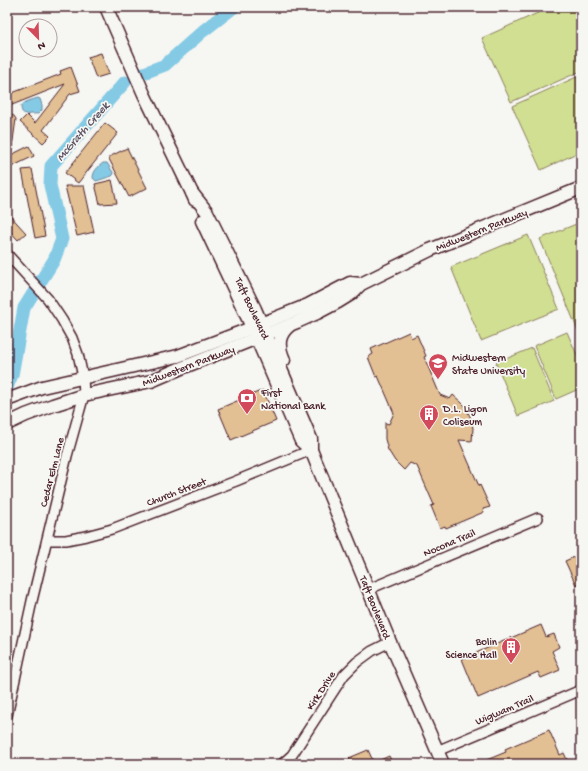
<svg xmlns="http://www.w3.org/2000/svg" width="588" height="771" viewBox="0 0 588 771" font-family="'Gochi Hand',sans-serif">
  <rect width="100%" height="100%" fill="#f6f6f2"/>
  <filter id="ink" filterUnits="userSpaceOnUse"><feTurbulence type="fractalNoise" baseFrequency=".025" numOctaves="2"/><feDisplacementMap in="SourceGraphic" scale="8" xChannelSelector="R" yChannelSelector="G"/><feConvolveMatrix kernelMatrix="1 2 1 2 8 2 1 2 1" color-interpolation-filters="sRGB"/></filter>
  <g filter="url(#ink)">
    <!-- green -->
    <g fill="#d0df92" stroke="#8d7f5e">
      <path d="M551,7H581V71L511,102L482,38Z"/>
      <path d="M581,75V151L541,170L512,106Z"/>
      <path d="M581,222V338L540,239Z"/>
      <path d="M528,235L559,309L481,341L451,267Z"/>
      <path d="M567,332L581,364V388L556,399L534,346Z"/>
      <path d="M532,348L554,401L518,416L496,363Z"/>
    </g>
    <!-- water -->
    <g fill="#84cae5" stroke="#6d869b">
      <path d="M38,98L40,99L42,105V110L38,114C30,113 21,118 21,106C25,101 32,100 38,98Z"/>
      <path d="M103,163H107L114,174L112,176L96,181L93,178C93,171 98,167 103,163Z"/>
    </g>
    <g fill="none" stroke-linecap="round" stroke-linejoin="round">
      <!-- river -->
      <g stroke="#84cae5" stroke-width="13">
        <path d="M144,73L165,65L203,31L234,7"/>
        <path d="M7,387L12,375L24,308L54,260L62,239L50,185L51,166L125,82"/>
      </g>
    </g>
    <!-- building -->
    <g fill="#e2c094" stroke="#4a1f2b">
      <path d="M101,53L109,74L96,78L88,57Z"/>
      <path d="M71,67L80,91L70,94L43,130L50,136L43,143L20,122L27,115L35,123L65,84L7,107V95L61,74L60,71Z"/>
      <path d="M8,113L14,116L16,119L11,155L29,146L34,156L7,169V157L8,156H7Z"/>
      <path d="M105,123L118,133L78,183L65,173Z"/>
      <path d="M127,148L147,188L129,197L109,159V157Z"/>
      <path d="M32,169L45,236L35,238L22,170Z"/>
      <path d="M112,180L117,203L100,204L95,184Z"/>
      <path d="M65,186H84L94,232L77,236Z"/>
      <path d="M7,212L26,233L18,240L7,228Z"/>
      <path d="M409,332L411,338L417,335L426,356L424,357L440,395L450,399L453,395L461,402L465,406L470,416L473,428L472,441L459,440L479,486L480,485L490,507L483,509L484,512L446,528L445,526L440,528L431,506L434,505L417,466L410,463L404,470L395,461L388,450L385,439V423L389,424L394,413L378,376L376,377L368,357L373,354L371,349Z"/>
      <path d="M263,390L276,421L231,440L218,409Z"/>
      <path d="M581,554V583L576,585L565,561Z"/>
      <path d="M541,625L546,637L554,634L559,647L552,651L560,670L541,678L538,672L478,698L462,659Z"/>
      <path d="M549,730L560,755L564,753L569,764H477L506,752L505,749Z"/>
      <path d="M368,750L374,763L389,756L393,764H352L349,758Z"/>
    </g>
    <g fill="none" stroke-linecap="round" stroke-linejoin="round">
      <defs>
        <g id="street">
          <path d="M7,254L48,299L62,320L72,338L78,354L83,377L84,395L67,456L32,601L7,716"/>
          <path d="M47,540H66L86,536L112,529L236,481L311,450"/>
          <path d="M369,589L538,518"/>
          <path d="M437,751L581,690"/>
          <path d="M282,764L292,755L344,675L357,662L372,651L390,642"/>
        </g>
        <g id="secondary">
          <path d="M106,7L144,94L192,193L195,200"/>
          <path d="M192,193L207,212L255,309L311,439V450L390,642L443,764"/>
          <path d="M202,221L250,323L301,441L311,450"/>
          <path d="M284,360C278,346 277,336 290,325"/>
          <path d="M7,400L42,387L178,356L241,332L308,305L350,283L361,284"/>
          <path d="M7,424L26,415L53,405L84,395L151,381L179,369L297,322L317,313L338,302L351,294L361,284L430,250L581,188"/>
        </g>
      </defs>
      <!-- street casing -->
      <use href="#street" stroke="#4a1f2b" stroke-width="12"/>
      <!-- secondary casing -->
      <use href="#secondary" stroke="#4a1f2b" stroke-width="15"/>
      <!-- street -->
      <use href="#street" stroke="#f6f6f2" stroke-width="9"/>
      <!-- secondary -->
      <use href="#secondary" stroke="#f6f6f2" stroke-width="12"/>
    </g>
  </g>
  <!-- icons -->
  <defs>
    <symbol id="university-pin" viewBox="-11 -11 22 30"><path d="M0 17L-7.5 6A9.5 9.5 0 1 1 7.5 6Z" fill="#d1495b" stroke="#f6f6f2"/><path d="M0-5L7-2L0 1L-7-2ZM-4 1L0 2.5L4 1V4Q0 6-4 4Z" fill="#fff"/></symbol>
    <symbol id="bank-pin" viewBox="-11 -11 22 30"><path d="M0 17L-7.5 6A9.5 9.5 0 1 1 7.5 6Z" fill="#d1495b" stroke="#f6f6f2"/><path d="M-6-4H6V4H-6ZM0-2.3a2.3 2.3 0 1 0 0 4.6a2.3 2.3 0 1 0 0-4.6Z" fill="#fff"/></symbol>
    <symbol id="building-pin" viewBox="-11 -11 22 30"><path d="M0 17L-7.5 6A9.5 9.5 0 1 1 7.5 6Z" fill="#d1495b" stroke="#f6f6f2"/><path d="M-4-6H4V6H1V3H-1V6H-4ZM-2.5-4.3h1.7v1.8h-1.7ZM.8-4.3h1.7v1.8H.8ZM-2.5-1h1.7V.8h-1.7ZM.8-1h1.7V.8H.8Z" fill="#fff"/></symbol>
  </defs>
  <g fill-rule="evenodd">
    <use href="#university-pin" x="427" y="352" width="22" height="30"/>
    <use href="#bank-pin" x="236" y="387" width="22" height="30"/>
    <use href="#building-pin" x="418" y="403" width="22" height="30"/>
    <use href="#building-pin" x="500" y="636" width="22" height="30"/>
  </g>
  <g text-anchor="middle" stroke-width="3.5" stroke-linejoin="round" paint-order="stroke">
    <!-- street labels -->
    <g font-size="11" fill="#4a1f2b" stroke="#f6f6f2">
      <text transform="translate(481 229) rotate(-22)" y="4">Midwestern Parkway</text>
      <text transform="translate(253 308) rotate(65)" y="4">Taft Boulevard</text>
      <text transform="translate(188 365) rotate(-21)" y="4">Midwestern Parkway</text>
      <text transform="translate(51 472) rotate(-76)" y="4">Cedar Elm Lane</text>
      <text transform="translate(176 491) rotate(-21)" y="4">Church Street</text>
      <text transform="translate(449 542) rotate(-23)" y="4">Nocona Trail</text>
      <text transform="translate(376 607) rotate(68)" y="4">Taft Boulevard</text>
      <text transform="translate(320 690) rotate(-57)" y="4">Kirk Drive</text>
      <text transform="translate(504 709) rotate(-23)" y="4">Wigwam Trail</text>
    </g>
    <!-- poi labels -->
    <g font-size="11" fill="#4a1f2b" stroke="#f6f6f2" text-anchor="start">
      <text x="452" y="361">Midwestern<tspan x="452" dy="13">State University</tspan></text>
      <text x="261" y="396">First<tspan x="261" dy="13">National Bank</tspan></text>
      <text x="443" y="412">D.L. Ligon<tspan x="443" dy="13">Coliseum</tspan></text>
      <text x="497" y="645" text-anchor="end">Bolin<tspan x="497" dy="13">Science Hall</tspan></text>
    </g>
    <!-- water labels -->
    <g font-size="12" font-style="italic" fill="#5b5263" stroke="#f6f6f2">
      <text transform="translate(82 131) rotate(-49)" y="4">McGrath Creek</text>
    </g>
  </g>
  <!-- margin -->
  <rect width="588" height="771" fill="none" stroke="#f6f6f2" stroke-width="24"/>
  <rect x="12" y="12" width="564" height="747" fill="none" stroke="#4a1f2b" stroke-width="1.5" filter="url(#ink)"/>
  <!-- north arrow -->
  <g transform="translate(38 38) rotate(157)"><circle r="19" fill="#f6f6f2" stroke="#b1a0a2"/>
  <path d="M0-3L7 15L0 10L-7 15Z" fill="#d1495b"/>
  <text y="-6" font-size="11" font-weight="bold" text-anchor="middle" fill="#4a1f2b">N</text>
  </g>
</svg>
